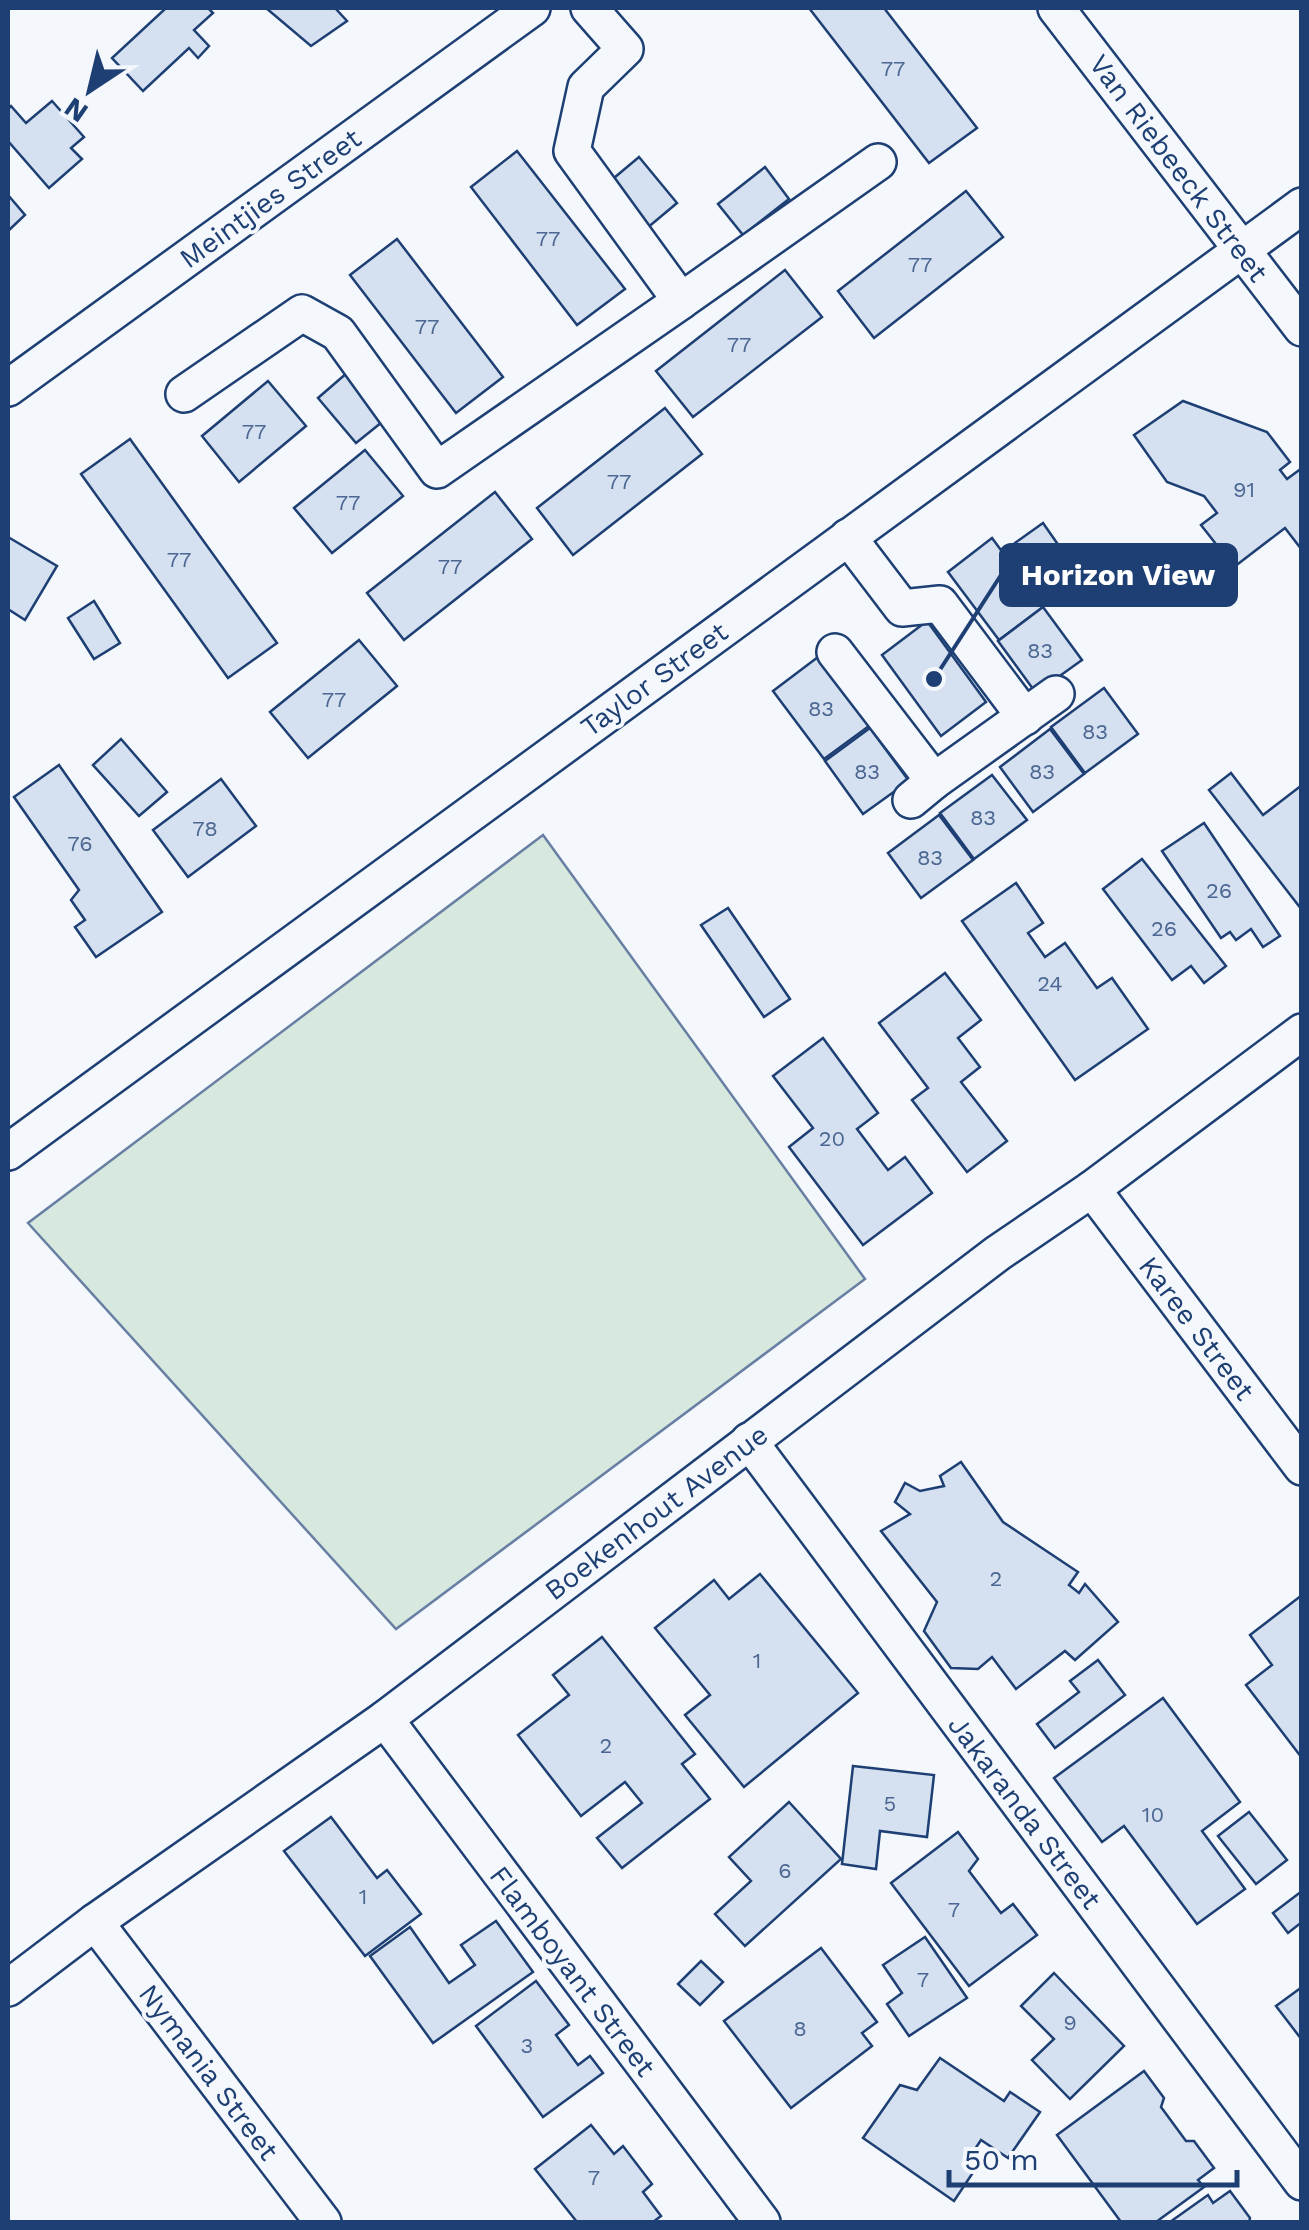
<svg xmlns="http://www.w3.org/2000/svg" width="1309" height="2230" viewBox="0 0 1309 2230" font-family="'Work Sans',sans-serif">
  <rect width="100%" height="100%" fill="#f4f7fb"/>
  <!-- green -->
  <path fill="#d7e8df" stroke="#687fa3" stroke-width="2.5" d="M543,835L865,1279L396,1629L28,1223Z"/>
  <!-- building -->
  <g fill="#d5e0f0" stroke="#1d3f73" stroke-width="2.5">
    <path d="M166,8H208L213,13L194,30L209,46L198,58L189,48L143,91L112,58Z"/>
    <path d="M266,8H335L347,21L311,46Z"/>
    <path d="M809,8H884L977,128L929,163Z"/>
    <path d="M52,101L84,137L71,148L82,159L49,188L8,141V109L11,106L26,123Z"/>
    <path d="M517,151L625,289L577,325L471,187Z"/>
    <path d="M639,157L677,203L646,229L608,183Z"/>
    <path d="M765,167L789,199L743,235L718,204Z"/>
    <path d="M966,191L1003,237L874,338L838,291Z"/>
    <path d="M8,195L25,215L8,231Z"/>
    <path d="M397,239L503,377L456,413L350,275Z"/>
    <path d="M785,270L822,317L693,417L656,371Z"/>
    <path d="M348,372L387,418L356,443L318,398Z"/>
    <path d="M268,381L306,426L239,482L202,436Z"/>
    <path d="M1183,401L1267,432L1290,462L1280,470L1287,479L1302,468V550L1285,528L1234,567L1201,525L1217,513L1204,496L1167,482L1134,435Z"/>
    <path d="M665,408L702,454L573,555L537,508Z"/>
    <path d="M130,439L277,643L228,678L81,474Z"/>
    <path d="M365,450L403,496L332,553L294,508Z"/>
    <path d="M495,492L532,539L404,640L367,593Z"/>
    <path d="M1043,523L1087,586L1060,605L1015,543Z"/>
    <path d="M8,537L57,566L25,620L8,609Z"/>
    <path d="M992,538L1043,607L999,640L948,572Z"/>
    <path d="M94,601L120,643L94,659L68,618Z"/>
    <path d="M1043,607L1082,660L1036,693L998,641Z"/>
    <path d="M927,621L986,702L941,736L882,655Z"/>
    <path d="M359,640L397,686L308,758L270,712Z"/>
    <path d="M818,657L869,726L824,759L773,691Z"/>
    <path d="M1104,688L1138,734L1085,773L1051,727Z"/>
    <path d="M870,728L909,781L863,814L825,761Z"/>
    <path d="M1050,729L1084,774L1033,812L1000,767Z"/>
    <path d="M121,739L167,792L139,816L93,765Z"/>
    <path d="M59,765L162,912L96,957L75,927L85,920L71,900L79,890L14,797Z"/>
    <path d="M1231,773L1263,815L1302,785V910L1209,790Z"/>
    <path d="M992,775L1027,820L974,859L940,813Z"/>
    <path d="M221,779L256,826L188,877L153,830Z"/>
    <path d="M939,815L973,860L921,898L888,853Z"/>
    <path d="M1204,823L1280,936L1263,947L1251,929L1236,940L1230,932L1221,938L1162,851Z"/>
    <path d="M1142,859L1226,966L1204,983L1191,966L1172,980L1103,889Z"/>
    <path d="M1016,883L1043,923L1028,933L1045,957L1065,943L1097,988L1112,978L1148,1029L1075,1080L962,921Z"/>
    <path d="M728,908L790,999L764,1017L701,925Z"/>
    <path d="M945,973L981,1020L958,1038L980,1067L961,1082L1007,1141L967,1172L912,1100L928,1088L879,1023Z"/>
    <path d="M823,1038L878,1113L857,1129L888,1170L905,1157L932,1193L863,1245L789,1147L813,1128L773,1076Z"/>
    <path d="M961,1462L1003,1522L1078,1572L1069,1585L1079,1593L1085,1584L1118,1622L1075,1660L1065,1651L1016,1689L992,1657L978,1669L951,1668L924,1631L937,1602L881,1531L910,1514L895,1502L905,1483L920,1491L944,1486L940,1476Z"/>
    <path d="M760,1574L858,1693L744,1787L685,1715L710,1695L655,1628L714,1580L729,1599Z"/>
    <path d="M1302,1595V1758L1246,1685L1272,1665L1250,1635Z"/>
    <path d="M602,1637L695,1754L682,1764L710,1799L622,1868L597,1838L642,1803L625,1782L581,1816L518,1735L569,1695L553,1675Z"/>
    <path d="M1098,1660L1125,1695L1055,1748L1037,1724L1079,1692L1070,1681Z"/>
    <path d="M1163,1698L1240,1802L1202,1831L1245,1889L1197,1924L1124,1826L1102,1842L1054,1778Z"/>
    <path d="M853,1766L934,1775L927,1837L880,1831L876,1869L842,1864Z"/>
    <path d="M789,1802L841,1859L745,1946L715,1914L751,1881L729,1857Z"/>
    <path d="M1249,1812L1287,1860L1256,1884L1218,1836Z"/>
    <path d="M331,1817L377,1878L387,1870L421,1914L365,1956L284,1851Z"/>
    <path d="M958,1832L978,1859L969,1871L1001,1913L1013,1904L1037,1935L969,1986L891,1883Z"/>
    <path d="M1302,1891V1922L1288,1933L1273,1913Z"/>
    <path d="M496,1921L533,1972L433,2043L370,1956L410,1927L449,1983L475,1965L461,1945Z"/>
    <path d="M925,1937L967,1998L909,2036L887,2004L902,1993L883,1965Z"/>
    <path d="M821,1948L877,2022L862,2033L872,2046L791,2108L724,2021Z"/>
    <path d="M701,1961L723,1982L700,2005L678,1984Z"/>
    <path d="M1054,1973L1124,2046L1070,2099L1032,2060L1054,2039L1021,2006Z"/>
    <path d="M536,1981L569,2025L556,2035L578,2065L590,2056L603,2073L543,2117L476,2026Z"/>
    <path d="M1302,1987V2040L1276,2006Z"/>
    <path d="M940,2058L1004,2101L1010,2092L1040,2112L1008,2158L981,2140L971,2155L980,2162L954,2201L863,2138L900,2085L917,2090Z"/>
    <path d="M1144,2071L1164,2098L1161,2107L1186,2141H1194L1214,2168L1198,2180L1204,2187L1156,2222H1121L1057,2135Z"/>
    <path d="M591,2125L614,2154L623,2146L652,2184L643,2192L661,2216L653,2222H577L535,2169Z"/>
    <path d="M1230,2191L1250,2218L1249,2222H1170L1208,2195L1213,2203Z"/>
  </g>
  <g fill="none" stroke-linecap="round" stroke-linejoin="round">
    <defs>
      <g id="street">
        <path d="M589,8L625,49L586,87L572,151L681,301L878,162"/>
        <path d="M1056,8L1302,328"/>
        <path d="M8,388L532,8"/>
        <path d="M184,394L302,313L338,333L437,470L681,301"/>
        <path d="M848,537L902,608L940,604L1025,717"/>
        <path d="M835,652L934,781L911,800"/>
        <path d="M934,781L1056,694"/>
        <path d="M8,1152L1302,206"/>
        <path d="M1092,1189L1302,1467"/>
        <path d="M749,1441L1302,2182"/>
        <path d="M385,1719L762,2222"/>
        <path d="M95,1922L323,2222"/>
        <path d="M8,1988L95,1922L385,1719L998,1253L1092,1189L1302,1032"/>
      </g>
    </defs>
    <!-- street casing -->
    <use href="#street" stroke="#1d3f73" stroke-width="40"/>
    <!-- street -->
    <use href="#street" stroke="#f4f7fb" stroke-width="35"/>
  </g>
  <g text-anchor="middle" stroke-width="8" stroke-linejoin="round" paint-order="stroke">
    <!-- number labels -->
    <g font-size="22" fill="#4b6792">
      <text x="893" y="76">77</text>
      <text x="548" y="246">77</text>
      <text x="920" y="272">77</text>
      <text x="427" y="334">77</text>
      <text x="739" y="352">77</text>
      <text x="254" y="439">77</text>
      <text x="619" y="489">77</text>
      <text x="1244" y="497">91</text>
      <text x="348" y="510">77</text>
      <text x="179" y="567">77</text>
      <text x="450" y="574">77</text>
      <text x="1040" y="658">83</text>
      <text x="334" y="707">77</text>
      <text x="821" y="716">83</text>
      <text x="1095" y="739">83</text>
      <text x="867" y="779">83</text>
      <text x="1042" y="779">83</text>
      <text x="983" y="825">83</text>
      <text x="205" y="836">78</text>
      <text x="80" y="851">76</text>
      <text x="930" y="865">83</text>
      <text x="1219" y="898">26</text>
      <text x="1164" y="936">26</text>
      <text x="1050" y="991">24</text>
      <text x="832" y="1146">20</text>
      <text x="996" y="1586">2</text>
      <text x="757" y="1668">1</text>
      <text x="606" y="1753">2</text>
      <text x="890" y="1811">5</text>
      <text x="1153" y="1822">10</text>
      <text x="785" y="1878">6</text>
      <text x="363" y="1904">1</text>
      <text x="954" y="1917">7</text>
      <text x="923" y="1987">7</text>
      <text x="1070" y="2030">9</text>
      <text x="800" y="2036">8</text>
      <text x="527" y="2053">3</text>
      <text x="594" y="2185">7</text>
    </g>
    <!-- street labels -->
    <g font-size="28" fill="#1d3f73" stroke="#f4f7fb">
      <text transform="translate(1179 168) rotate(53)" y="10">Van Riebeeck Street</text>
      <text transform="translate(270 198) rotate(-36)" y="10">Meintjies Street</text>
      <text transform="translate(654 679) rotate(-36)" y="10">Taylor Street</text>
      <text transform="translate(1197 1328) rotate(53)" y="10">Karee Street</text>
      <text transform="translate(656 1512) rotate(-37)" y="10">Boekenhout Avenue</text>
      <text transform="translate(1025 1812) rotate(53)" y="10">Jakaranda Street</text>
      <text transform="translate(573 1971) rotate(53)" y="10">Flamboyant Street</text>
      <text transform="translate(209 2072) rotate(53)" y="10">Nymania Street</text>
    </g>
  </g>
  <!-- callouts -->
  <path fill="none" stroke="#1d3f73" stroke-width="4" d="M934 679L1001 575"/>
  <circle fill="#1d3f73" stroke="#f4f7fb" stroke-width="4" cx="934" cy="679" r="10"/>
  <rect fill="#1d3f73" stroke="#1d3f73" stroke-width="4" x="1001" y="545" width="235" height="60" rx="10"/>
  <g font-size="30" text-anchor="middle" font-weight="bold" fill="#fff">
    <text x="1118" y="585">Horizon View</text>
  </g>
  <!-- border -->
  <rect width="1309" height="2230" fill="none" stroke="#1d3f73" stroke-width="20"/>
  <!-- north arrow -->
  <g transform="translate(90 90) rotate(215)" stroke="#f4f7fb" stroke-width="8" paint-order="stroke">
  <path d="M0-8L18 38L0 25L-18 38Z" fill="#1d3f73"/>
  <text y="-15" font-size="28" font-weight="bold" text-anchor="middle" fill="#1d3f73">N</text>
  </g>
  <!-- scale -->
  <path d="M949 2170v15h288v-15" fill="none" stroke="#1d3f73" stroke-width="5"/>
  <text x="964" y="2170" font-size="30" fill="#1d3f73" stroke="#f4f7fb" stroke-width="8" paint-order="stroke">50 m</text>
</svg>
